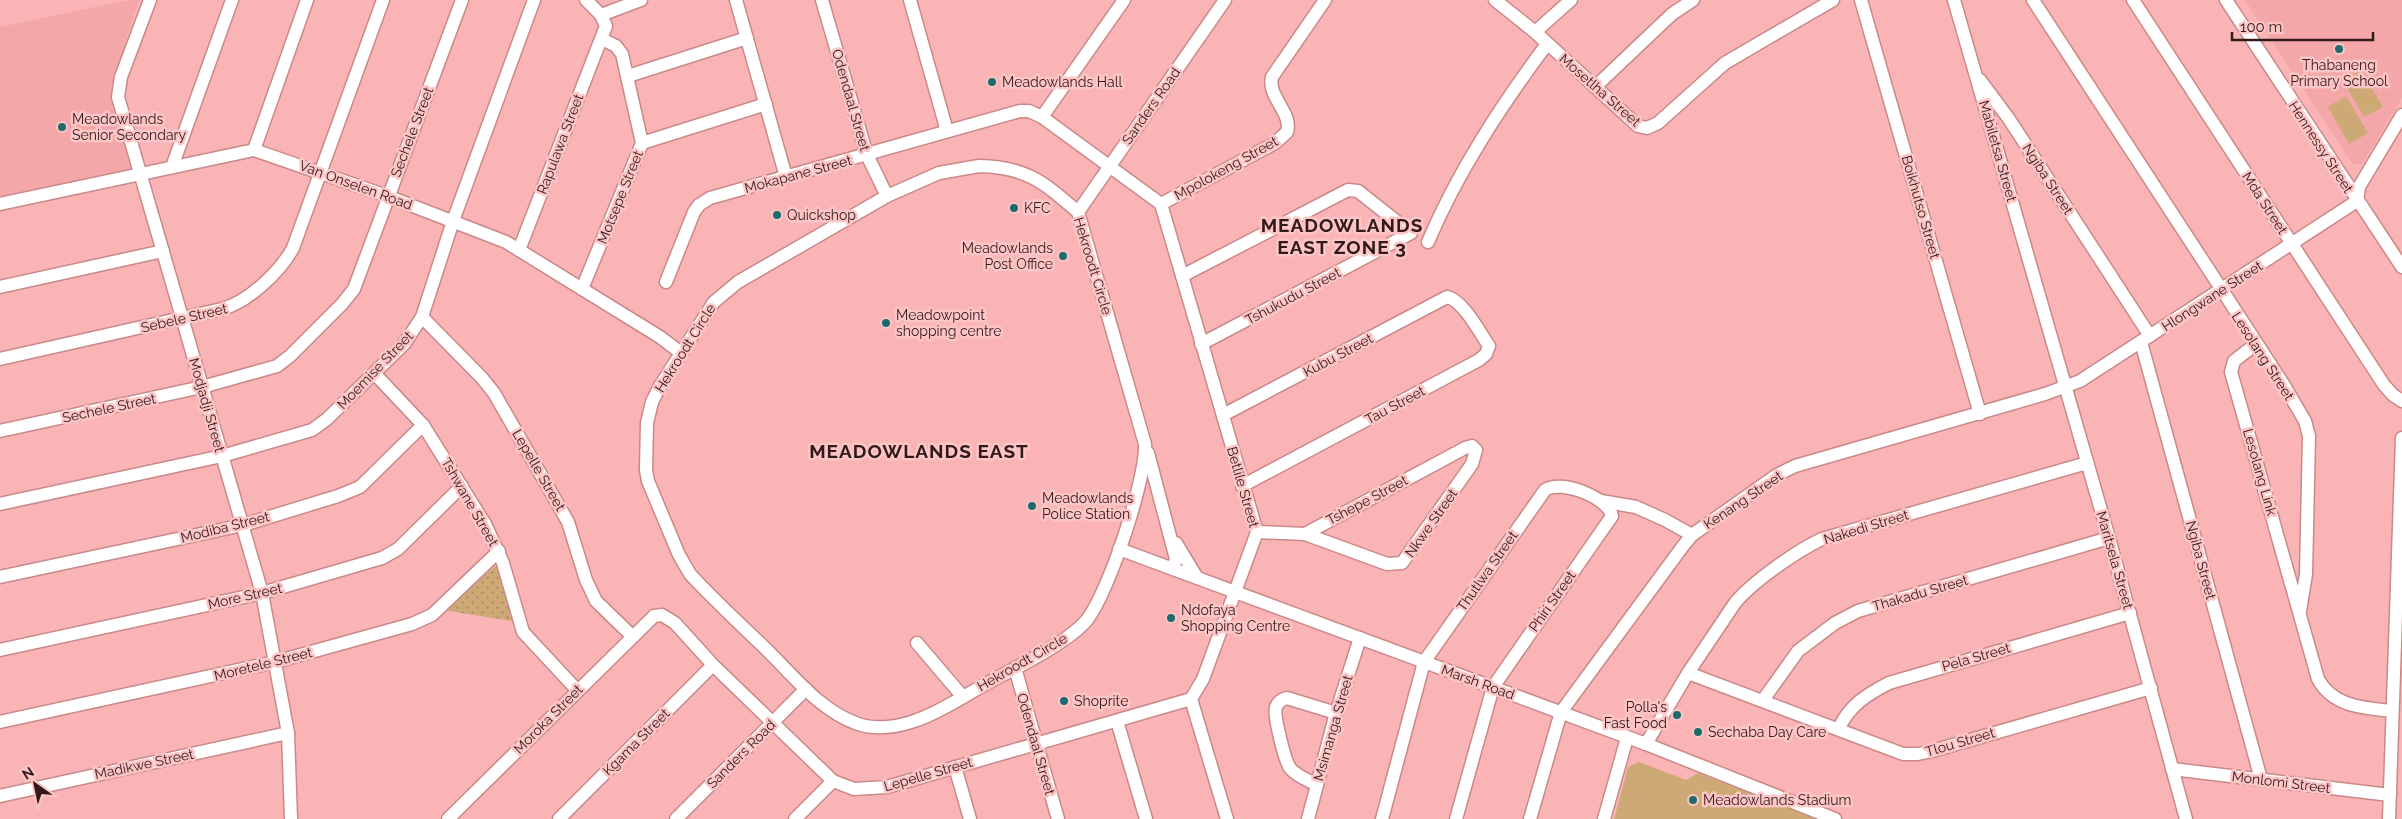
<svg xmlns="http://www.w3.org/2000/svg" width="2402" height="819" viewBox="0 0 2402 819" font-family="Raleway,sans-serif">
  <defs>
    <pattern id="green-dots" width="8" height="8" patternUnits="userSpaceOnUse" patternTransform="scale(1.25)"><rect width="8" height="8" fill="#cdaa75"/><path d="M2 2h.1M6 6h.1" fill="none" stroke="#a78a5f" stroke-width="1.8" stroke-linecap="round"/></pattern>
  </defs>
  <rect width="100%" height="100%" fill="#fab4b5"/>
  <!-- built -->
  <g fill="#f4a7a9">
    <path d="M128,0H139L112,85L134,169L0,197V27Z"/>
    <path d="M2245,0H2402V98L2362,164L2353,165Z"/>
  </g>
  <!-- green -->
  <path fill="url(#green-dots)" d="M497,565L512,621L443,610Z"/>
  <!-- pitch -->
  <g fill="#cdaa75">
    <path d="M2361,70L2383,107L2364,117L2343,81Z"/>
    <path d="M2346,96L2368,133L2349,144L2328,107Z"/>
    <path d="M1639,762L1686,780L1698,773L1819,819H1614L1628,767Z"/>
  </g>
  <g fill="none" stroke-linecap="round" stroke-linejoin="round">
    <defs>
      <g id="minor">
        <path d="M150,0L121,77L118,97L262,593L288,733L291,819"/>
        <path d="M736,0L786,177"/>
        <path d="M822,0L867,155L887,196"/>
        <path d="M910,0L947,131"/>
        <path d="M1495,0L1535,32L1638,126L1647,128L1658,123L1725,63L1833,0"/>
        <path d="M1861,0L1980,414"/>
        <path d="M1954,0L2109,538L2186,819"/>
        <path d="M2033,0L2282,382L2305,421L2309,436L2306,574L2300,611"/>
        <path d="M2133,0L2384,385L2393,395L2402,401"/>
        <path d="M2226,0L2402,267"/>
        <path d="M601,15L641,0"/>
        <path d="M1535,32L1571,0"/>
        <path d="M602,39L616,46L622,54L642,143"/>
        <path d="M628,76L747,38"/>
        <path d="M1980,80L2009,119L2150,336"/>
        <path d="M1595,87L1672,14L1693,0"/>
        <path d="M1042,117L1124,0"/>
        <path d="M642,143L766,104"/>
        <path d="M254,150L307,0"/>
        <path d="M979,166C1027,167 1043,182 1078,212L1145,444C1147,477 1108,595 1086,621C1066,644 1011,670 984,685C962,697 940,712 917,720C899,727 876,730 858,724C820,711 793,675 765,648C740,624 714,600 690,574L679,555L648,481L646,470L647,423L652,402L660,386L714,302L738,282L887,196L939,173Z"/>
        <path d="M172,167L232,0"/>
        <path d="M2357,201L2359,187L2402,115"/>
        <path d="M0,204L254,150L387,196L506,242L660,337L681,353"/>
        <path d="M1161,204L1275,143L1287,132C1293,113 1267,97 1272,77L1325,0"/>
        <path d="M1078,212L1225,0"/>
        <path d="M1428,242C1458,171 1501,106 1547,44"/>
        <path d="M519,250L606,26L601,15L586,0"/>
        <path d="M1182,276L1348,190L1358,191L1411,233L1201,344"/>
        <path d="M0,287L163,251"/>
        <path d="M582,289L642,143"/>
        <path d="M422,317L482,378L494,393L568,522L586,580L596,601L632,636"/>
        <path d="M2141,342L2261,779"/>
        <path d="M2256,344L2234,361L2231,372L2318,679C2333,707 2364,708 2392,711"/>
        <path d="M0,359L222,309C248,302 280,272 293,248L383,0"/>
        <path d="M374,373L423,425L485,524L503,563L523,632L577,690"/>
        <path d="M1223,415L1447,297C1463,300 1480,333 1489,346L1486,354L1479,360L1242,486"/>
        <path d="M0,431L202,387L277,366L290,356L342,304L354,289L462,0"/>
        <path d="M1148,453L1176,559L1173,568"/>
        <path d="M1601,501L1636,507L1665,520L1692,535"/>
        <path d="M0,504L222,456L312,430L327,419L404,344L422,317L453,221L534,0"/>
        <path d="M1257,532L1305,534L1465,448L1472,446L1476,450L1472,464L1402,563L1387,564L1305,534"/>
        <path d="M1176,543L1196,576"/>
        <path d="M1119,549L1646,744L1835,819"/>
        <path d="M0,577L243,525L338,496L360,487L423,425"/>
        <path d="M917,643L963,697"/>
        <path d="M0,650L262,593L382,558L398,549L462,486"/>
        <path d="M1015,668L1058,819"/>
        <path d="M1688,673L1903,754H1918L1932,751L2151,688"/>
        <path d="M1191,699L1227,819"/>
        <path d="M1763,700L1798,651L1835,623L1858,611L2109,538"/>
        <path d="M1117,721L1146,819"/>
        <path d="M0,722L275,662L412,624L432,615L499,551"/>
        <path d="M1839,728C1850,705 1866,695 1889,683L2130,613"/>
        <path d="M1646,744L1688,673L1735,603C1752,582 1798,550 1822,539L2087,463"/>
        <path d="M955,767L970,819"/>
        <path d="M2172,769L2390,795"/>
        <path d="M1317,785C1308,780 1296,776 1290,768C1285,761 1273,715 1276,707C1278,702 1282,699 1287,698L1336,713"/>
        <path d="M0,796L288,733"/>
        <path d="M448,819L654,616L662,615L675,623L713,665L833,781L854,789L887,787L1191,699L1203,679L1257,532L1161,204L1042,117L1029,111H1020L710,198L699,205L694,212L666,282"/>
        <path d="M559,819L713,665"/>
        <path d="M676,819L806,689"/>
        <path d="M795,819L833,781"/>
        <path d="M1308,819L1336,713L1360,638"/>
        <path d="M1382,819L1424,662L1545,490C1560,479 1608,497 1612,516L1493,687L1456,819"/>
        <path d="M1530,819L1561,712L1683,546L1692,535L1777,475L1795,466L2045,394L2080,381L2357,201"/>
        <path d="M1604,819L1627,738"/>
        <path d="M2389,819L2402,438"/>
      </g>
    </defs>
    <!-- minor casing -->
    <use href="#minor" stroke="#ca8889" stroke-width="15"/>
    <!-- minor -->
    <use href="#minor" stroke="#fff" stroke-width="12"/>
  </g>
  <!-- markers -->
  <g fill="#1e6b6d" stroke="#fec5c6" stroke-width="2">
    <circle cx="2339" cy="49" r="5"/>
    <circle cx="992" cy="82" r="5"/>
    <circle cx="62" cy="127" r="5"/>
    <circle cx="1014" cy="208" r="5"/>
    <circle cx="777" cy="215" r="5"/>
    <circle cx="1063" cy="256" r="5"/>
    <circle cx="886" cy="323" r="5"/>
    <circle cx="1032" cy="506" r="5"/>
    <circle cx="1171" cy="618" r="5"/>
    <circle cx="1064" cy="701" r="5"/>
    <circle cx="1677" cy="715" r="5"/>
    <circle cx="1698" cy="732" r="5"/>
    <circle cx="1693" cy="800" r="5"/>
  </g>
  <g text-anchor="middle" stroke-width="5" stroke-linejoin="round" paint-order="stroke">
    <!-- poi labels -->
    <g font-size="14" fill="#32191a" stroke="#fec5c6" text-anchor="start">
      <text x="2339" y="70" text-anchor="middle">Thabaneng<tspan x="2339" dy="16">Primary School</tspan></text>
      <text x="1002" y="87">Meadowlands Hall</text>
      <text x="72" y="124">Meadowlands<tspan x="72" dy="16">Senior Secondary</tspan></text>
      <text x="1024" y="213">KFC</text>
      <text x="787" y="220">Quickshop</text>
      <text x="1053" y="253" text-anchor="end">Meadowlands<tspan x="1053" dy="16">Post Office</tspan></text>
      <text x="896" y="320">Meadowpoint<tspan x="896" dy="16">shopping centre</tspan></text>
      <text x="1042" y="503">Meadowlands<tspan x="1042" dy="16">Police Station</tspan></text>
      <text x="1181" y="615">Ndofaya<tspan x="1181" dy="16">Shopping Centre</tspan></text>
      <text x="1074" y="706">Shoprite</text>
      <text x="1667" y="712" text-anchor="end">Polla's<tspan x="1667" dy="16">Fast Food</tspan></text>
      <text x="1708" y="737">Sechaba Day Care</text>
      <text x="1703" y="805">Meadowlands Stadium</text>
    </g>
    <!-- street labels -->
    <g font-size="14" fill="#32191a" stroke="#fec5c6">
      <text transform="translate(1600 90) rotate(41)" y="5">Mosetlha Street</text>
      <text transform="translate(851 100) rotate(74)" y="5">Odendaal Street</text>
      <text transform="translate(1151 106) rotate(-55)" y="5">Sanders Road</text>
      <text transform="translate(412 132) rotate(-69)" y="5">Sechele Street</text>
      <text transform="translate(560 144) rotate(-69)" y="5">Rapulawa Street</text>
      <text transform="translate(2321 147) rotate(57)" y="5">Hennessy Street</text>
      <text transform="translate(1998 151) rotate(74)" y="5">Mabiletsa Street</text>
      <text transform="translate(1226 168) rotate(-29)" y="5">Mpolokeng Street</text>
      <text transform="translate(798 174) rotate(-15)" y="5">Mokapane Street</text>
      <text transform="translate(2048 179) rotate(57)" y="5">Ngiba Street</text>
      <text transform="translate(356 185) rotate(20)" y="5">Van Onselen Road</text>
      <text transform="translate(620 197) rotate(-68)" y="5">Motsepe Street</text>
      <text transform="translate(2265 203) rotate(57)" y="5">Mda Street</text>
      <text transform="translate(1921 207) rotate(74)" y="5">Boikhutso Street</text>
      <text transform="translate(1093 266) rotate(73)" y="5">Hekroodt Circle</text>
      <text transform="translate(1293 296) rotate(-28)" y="5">Tshukudu Street</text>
      <text transform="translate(2212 296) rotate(-33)" y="5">Hlongwane Street</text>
      <text transform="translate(184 318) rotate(-13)" y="5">Sebele Street</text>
      <text transform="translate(685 348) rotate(-58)" y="5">Hekroodt Circle</text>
      <text transform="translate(1338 355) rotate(-28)" y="5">Kubu Street</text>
      <text transform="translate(2263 356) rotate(57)" y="5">Lesolang Street</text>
      <text transform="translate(375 370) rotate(-46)" y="5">Moemise Street</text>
      <text transform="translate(207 405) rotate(74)" y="5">Modjadji Street</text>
      <text transform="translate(1395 405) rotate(-28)" y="5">Tau Street</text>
      <text transform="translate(109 408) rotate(-12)" y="5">Sechele Street</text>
      <text transform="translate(539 470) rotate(60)" y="5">Lepelle Street</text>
      <text transform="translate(2260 472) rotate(74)" y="5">Lesolang Link</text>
      <text transform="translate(1243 487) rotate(74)" y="5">Betlile Street</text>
      <text transform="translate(1367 500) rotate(-28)" y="5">Tshepe Street</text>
      <text transform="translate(1743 500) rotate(-34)" y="5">Kenang Street</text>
      <text transform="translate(470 502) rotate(60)" y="5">Tshwane Street</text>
      <text transform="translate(1431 523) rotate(-55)" y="5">Nkwe Street</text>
      <text transform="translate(225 527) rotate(-14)" y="5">Modiba Street</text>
      <text transform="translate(1866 527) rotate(-17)" y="5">Nakedi Street</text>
      <text transform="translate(2115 560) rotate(74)" y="5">Maritsela Street</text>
      <text transform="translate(2201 560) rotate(75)" y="5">Ngiba Street</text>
      <text transform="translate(1487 571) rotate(-55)" y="5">Thutlwa Street</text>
      <text transform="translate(1920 593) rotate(-16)" y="5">Thakadu Street</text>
      <text transform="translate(245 596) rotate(-13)" y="5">More Street</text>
      <text transform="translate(1552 601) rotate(-55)" y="5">Phiri Street</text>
      <text transform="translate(1976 657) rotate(-16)" y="5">Pela Street</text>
      <text transform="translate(1022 662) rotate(-30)" y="5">Hekroodt Circle</text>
      <text transform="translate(263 664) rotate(-14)" y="5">Moretele Street</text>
      <text transform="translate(1478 682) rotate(20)" y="5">Marsh Road</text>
      <text transform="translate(548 719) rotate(-45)" y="5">Moroka Street</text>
      <text transform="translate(1333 728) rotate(-74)" y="5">Msimanga Street</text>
      <text transform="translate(636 742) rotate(-45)" y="5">Kgama Street</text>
      <text transform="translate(1960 742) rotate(-16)" y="5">Tlou Street</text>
      <text transform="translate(1036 744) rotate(74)" y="5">Odendaal Street</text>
      <text transform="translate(741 754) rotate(-45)" y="5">Sanders Road</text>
      <text transform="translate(144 764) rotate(-12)" y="5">Madikwe Street</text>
      <text transform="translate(928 774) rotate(-16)" y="5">Lepelle Street</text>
      <text transform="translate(2281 782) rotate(7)" y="5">Monlomi Street</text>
    </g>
    <!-- district labels -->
    <g font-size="19" font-weight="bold" letter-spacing="1" fill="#32191a" stroke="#fec5c6">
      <text x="1342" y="232">MEADOWLANDS<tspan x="1342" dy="22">EAST ZONE 3</tspan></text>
      <text x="919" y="458">MEADOWLANDS EAST</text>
    </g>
  </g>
  <!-- north arrow -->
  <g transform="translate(35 784) rotate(327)" stroke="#fec5c6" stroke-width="4" paint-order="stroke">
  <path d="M0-4L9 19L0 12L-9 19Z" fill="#32191a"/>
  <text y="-8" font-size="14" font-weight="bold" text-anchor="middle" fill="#32191a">N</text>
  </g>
  <!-- scale -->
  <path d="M2232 32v8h141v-8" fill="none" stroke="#32191a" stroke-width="2.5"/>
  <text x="2240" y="32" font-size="15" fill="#32191a" stroke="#fec5c6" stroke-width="4" paint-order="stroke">100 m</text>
</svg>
